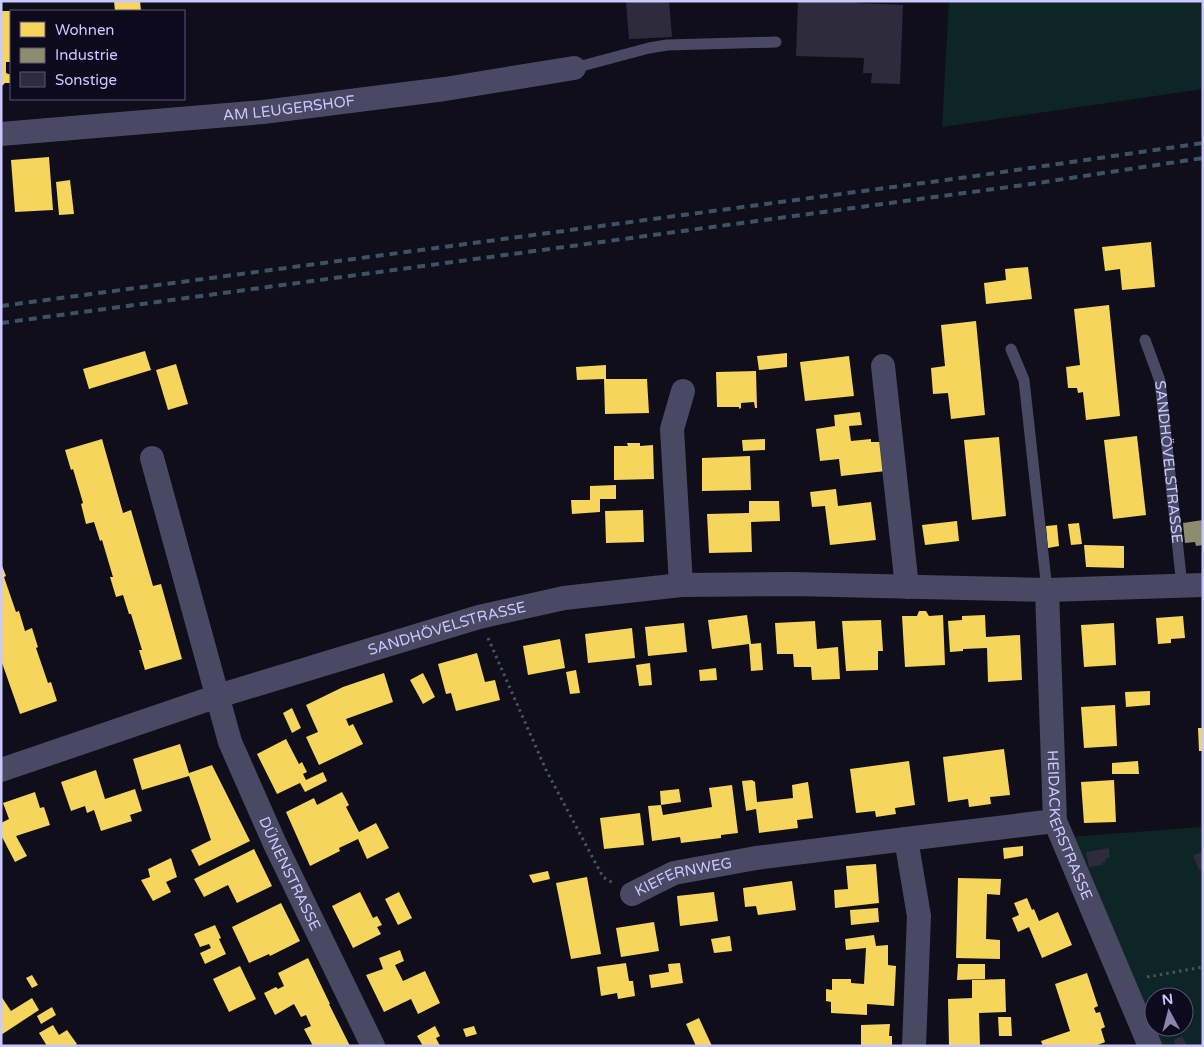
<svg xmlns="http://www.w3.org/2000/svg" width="1204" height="1047" viewBox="0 0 1204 1047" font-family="'Varela Round',sans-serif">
  <rect width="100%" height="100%" fill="#100e1a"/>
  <!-- green -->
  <g fill="#0d2524" fill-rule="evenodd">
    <path d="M949,1H1203V89L942,127Z"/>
    <path d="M1203,827V1046H1156L1068,837ZM1154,997H1184V1027H1154Z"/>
  </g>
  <!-- homes -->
  <g fill="#f6d55c">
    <path d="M114,1H140L141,11H115Z"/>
    <path d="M1,11H11V62H6V73L11,75V83H5L1,87Z"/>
    <path d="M49,157L53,210L15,212L11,160Z"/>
    <path d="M70,180L74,214L59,215L56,182Z"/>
    <path d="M1151,242L1155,287L1122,290L1120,269L1105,271L1102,247Z"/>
    <path d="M1028,267L1032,299L986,304L984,283L1006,280L1005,269Z"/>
    <path d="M1109,305L1120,416L1086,420L1083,392L1078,393L1077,388H1068L1066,367L1080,365L1074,309Z"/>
    <path d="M976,321L985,415L951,419L948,393L933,394L931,368L945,366L941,325Z"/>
    <path d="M145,351L151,370L89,389L83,369Z"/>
    <path d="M787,353V367L759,370L757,356Z"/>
    <path d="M849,356L854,396L805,401L800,362Z"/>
    <path d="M176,364L188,404L168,410L156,370Z"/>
    <path d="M606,365V379H647L649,413L605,414L604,379L577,380L576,367Z"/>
    <path d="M756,371L757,408H755L754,402L741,403V408L739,409V407H717L716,372Z"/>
    <path d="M860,412L862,425L849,426L851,441L871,439V442H882L886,471L841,476L839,459L820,461L816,429L835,426L834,415Z"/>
    <path d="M1137,436L1146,515L1113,519L1104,440Z"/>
    <path d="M999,437L1006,516L972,520L964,440Z"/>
    <path d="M102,439L123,513L131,510L153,586L161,584L182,659L145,670L139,650H142L131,614H129L123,595L116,597L110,577H113L102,540L100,541L94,522L86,524L81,504L83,503L73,469L71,470L65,450Z"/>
    <path d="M765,439V450L743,451L742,440Z"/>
    <path d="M627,443H640V446L653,445L654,479L614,480V446H628Z"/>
    <path d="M750,456L751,490L702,491V458Z"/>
    <path d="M616,485V499H600V512L572,514L571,500H590V486Z"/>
    <path d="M836,489L838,506L871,502L876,540L830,545L825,506L812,507L810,492Z"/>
    <path d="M749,501H779L780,521L751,522L752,552L709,553L707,514L749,513Z"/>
    <path d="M643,510L644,542L606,543L605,511Z"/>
    <path d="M957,521L959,541L925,545L922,525Z"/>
    <path d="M1079,523L1082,544L1071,545L1068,524Z"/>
    <path d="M1057,525L1059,546L1048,548L1046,526Z"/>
    <path d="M1084,545L1124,546V568L1086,567Z"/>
    <path d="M1,563L6,576L4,577L16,612L19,611L25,631L32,628L38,647L36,648L48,683L51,682L57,701L20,714L1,660Z"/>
    <path d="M919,611H926L929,616L943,615L945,665L905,667L902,616H917Z"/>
    <path d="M747,615L751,644L761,643L763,670L751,671L749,644L712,649L708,620Z"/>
    <path d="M985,615L986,637L1020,635L1022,680L988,682L987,648L963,649V651L950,652L948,621L962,620V616Z"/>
    <path d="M1183,616L1185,638L1171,639V643L1158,644L1156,618Z"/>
    <path d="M881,620L883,651H878V670L846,671L842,621Z"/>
    <path d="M815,621L817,649L838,647L840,679L812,680L811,667H794L793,654H777L775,623Z"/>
    <path d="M684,623L687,652L648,656L645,627Z"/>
    <path d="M1114,623L1116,665L1084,667L1081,625Z"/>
    <path d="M632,628L635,658L588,663L585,634Z"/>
    <path d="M560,639L565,668L528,675L523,646Z"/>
    <path d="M477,653L485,682L495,680L500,700L456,711L451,693L446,694L438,664Z"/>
    <path d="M650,663L652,685L639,686L636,665Z"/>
    <path d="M716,668L717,680L700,681L699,670Z"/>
    <path d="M576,670L580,693L570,694L566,672Z"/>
    <path d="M384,673L393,702L346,719L349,726L353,724L363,744L319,765L306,737L318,732L306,705L343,687Z"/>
    <path d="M423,673L435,697L423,704L410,680Z"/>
    <path d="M1150,691V705L1126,707L1125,692Z"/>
    <path d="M1115,705L1117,746L1084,748L1081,707Z"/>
    <path d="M292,708L301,728L292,733L283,713Z"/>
    <path d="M1198,728H1203V751H1199Z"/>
    <path d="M286,739L299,764L302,762L307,772L303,774L306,780L323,772L327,781L305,792L300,783L277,794L257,754Z"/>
    <path d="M180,744L189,773L212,765L250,841L199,866L191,850L211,840L189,776L142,790L133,759Z"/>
    <path d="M1004,749L1010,795L990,797L991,804L969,807L968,799L948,802L943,757Z"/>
    <path d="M909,761L915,805L895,808L896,814L876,817L875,811L856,813L850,769Z"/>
    <path d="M1138,761L1139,774H1112V763Z"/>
    <path d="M96,770L105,799L135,789L142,811L130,815L132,821L101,831L94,810L87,813L85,806L71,811L61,782Z"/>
    <path d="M752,780L755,782L757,802L793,798L792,785L808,782L813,818L797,820L798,828L759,833L756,809L746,811L742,781Z"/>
    <path d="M1114,780L1116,822L1084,823L1081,782Z"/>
    <path d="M732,785L738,833L721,835V838L681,843L680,837L652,841L648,806L661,805L663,815L712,807L709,788Z"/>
    <path d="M679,789L681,802L661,805L660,791Z"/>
    <path d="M35,792L40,808L44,807L50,825L16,836L27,856L15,862L1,835V823L9,819L3,803Z"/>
    <path d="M342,792L349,805L346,807L359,832L376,823L389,848L367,859L358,839L339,848L340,851L310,866L286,812L314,798L317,805Z"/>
    <path d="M640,813L644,845L604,849L600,818Z"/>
    <path d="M1023,846V856L1004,859L1003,848Z"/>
    <path d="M254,849L272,886L237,903L228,885L204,897L194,879Z"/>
    <path d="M171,858L177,877L166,882L171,892L153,901L141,880L150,877L148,869Z"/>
    <path d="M876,864L879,903L835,908L834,890L848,889L846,866Z"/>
    <path d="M548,871L550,879L533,883L529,875Z"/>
    <path d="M587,877L601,954L571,959L556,883Z"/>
    <path d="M958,878L1001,879L1000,895L987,894L986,939L1000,940V959L956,958Z"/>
    <path d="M792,881L796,910L758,915L756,906L745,907L743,888Z"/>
    <path d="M360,892L373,918L377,916L382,925L377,927L381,934L353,948L332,906Z"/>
    <path d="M399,892L412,918L398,925L385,899Z"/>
    <path d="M714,892L718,921L680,926L677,896Z"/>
    <path d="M1027,898L1032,910L1034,909L1039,921L1058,912L1072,945L1042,958L1029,927L1018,932L1012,918L1019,915L1014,903Z"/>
    <path d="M281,903L300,941L270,956L269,954L249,963L232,927Z"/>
    <path d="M878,908L879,922L851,925L850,910Z"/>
    <path d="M654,922L659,951L621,957L616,928Z"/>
    <path d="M215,925L221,938L219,939L226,954L205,964L200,953L211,948L209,944L200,947L194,934Z"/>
    <path d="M874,935L876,946L888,945V965L896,966L894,1006L867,1004V1015L831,1013V1002L826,1001V989L832,990V979H851V983L864,984L866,948L846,950L845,939Z"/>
    <path d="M730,936L732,951L714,953L711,939Z"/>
    <path d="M400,950L404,961L395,965L403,981L425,971L440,1003L418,1014L411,999L384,1012L366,975L383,969L379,958Z"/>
    <path d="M308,958L330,1004H329L350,1046H313L304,1029L311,1026L306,1015L301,1017L294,1004L275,1015L264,993L276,987L278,989L284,986L278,973Z"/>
    <path d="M626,963L629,981H633L635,996L618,999L617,993L601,996L597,967Z"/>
    <path d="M680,963L683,983L651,988L649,975L669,972L668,964Z"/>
    <path d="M958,964H985V979L957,980Z"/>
    <path d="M240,966L256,999L229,1012L213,979Z"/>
    <path d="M1087,973L1098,1006L1094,1008L1096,1013L1100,1012L1105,1027L1101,1029L1105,1042L1095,1046H1043L1041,1041L1070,1031L1055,984Z"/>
    <path d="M32,975L38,985L32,988L26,978Z"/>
    <path d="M1005,979L1006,1012L979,1013L980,1046H949L948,999L972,998V980Z"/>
    <path d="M1,996L11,1011L32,998L39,1010L1,1035Z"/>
    <path d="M52,1007L56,1015L41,1024L37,1016Z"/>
    <path d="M998,1017H1011L1012,1036H999Z"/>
    <path d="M699,1018L712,1046H696L686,1024Z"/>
    <path d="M890,1024L889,1036H892V1046H861V1025Z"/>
    <path d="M53,1025L59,1035L67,1030L77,1044L74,1046H47L39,1033Z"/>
    <path d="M435,1026L440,1036L436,1038L440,1046H423L417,1036Z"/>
    <path d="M474,1026L477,1034L466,1037L463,1029Z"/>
  </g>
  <!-- industry -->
  <path fill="#8c8c6e" d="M1203,520V545L1196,546L1195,542L1185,543L1183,523Z"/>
  <!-- building -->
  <g fill="#2e2b3d">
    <path d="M626,1H669L672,37L629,39Z"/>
    <path d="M798,1H857V3L903,5L900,84L871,83L872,73H863L864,58L796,56Z"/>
    <path d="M1109,848L1110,858L1105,859L1106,862L1102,863L1103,865L1089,867L1086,852Z"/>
    <path d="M1203,852V869L1199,870L1193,855Z"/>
    <path d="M1182,1036L1187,1046H1176L1174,1040Z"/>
  </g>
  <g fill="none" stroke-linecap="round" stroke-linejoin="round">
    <!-- path -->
    <g stroke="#435563" stroke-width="3" stroke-dasharray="2.5 4" stroke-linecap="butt">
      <path d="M488,638L546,770L603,877L613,883"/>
      <path d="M1147,977L1203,967"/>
    </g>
    <!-- lane -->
    <g stroke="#494963" stroke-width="11">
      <path d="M574,68L649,48L667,45L776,42"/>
      <path id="s1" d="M1145,340L1160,381L1182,586"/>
      <path d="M1011,349L1024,380L1047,590"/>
    </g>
    <!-- street -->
    <g stroke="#494963" stroke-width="24">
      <path id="s2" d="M1,134L263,112L445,89L574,68"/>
      <path d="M883,366L907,587"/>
      <path id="s3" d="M152,458L230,742L275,844L373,1046"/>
      <path d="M681,585L672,429L683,391"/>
      <path id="s4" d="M1047,590L1055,821L1150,1046"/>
      <path id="s5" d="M1,770L218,696L479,617L564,598L681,585L793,584L1047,590L1203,585"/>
      <path id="s6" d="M632,894L674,873L756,858L906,839"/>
      <path d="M914,1046L919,916L906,839L1055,821"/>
    </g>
    <!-- rail -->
    <g stroke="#3b5364" stroke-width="4" stroke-dasharray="8 6" stroke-linecap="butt">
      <path d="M1,306L968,177L1203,143"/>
      <path d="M1,323L1031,184L1203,158"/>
    </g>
  </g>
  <g text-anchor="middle" stroke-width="5" stroke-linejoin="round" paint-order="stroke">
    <!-- street labels -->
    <g font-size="15" fill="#cbc7ff" stroke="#0d0a1e">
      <text dy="5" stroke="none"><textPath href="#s2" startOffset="289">AM LEUGERSHOF</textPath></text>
      <text dy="5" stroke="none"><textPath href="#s1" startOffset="125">SANDHÖVELSTRASSE</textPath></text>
      <text dy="5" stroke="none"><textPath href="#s5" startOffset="468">SANDHÖVELSTRASSE</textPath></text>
      <text dy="5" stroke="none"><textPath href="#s4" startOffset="238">HEIDACKERSTRASSE</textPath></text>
      <text dy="5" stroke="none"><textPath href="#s3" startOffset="439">DÜNENSTRASSE</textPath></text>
      <text dy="5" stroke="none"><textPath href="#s6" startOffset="55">KIEFERNWEG</textPath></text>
    </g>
  </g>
  <!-- border -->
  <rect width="1204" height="1047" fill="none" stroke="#cbc7ff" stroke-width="5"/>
  <!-- legend -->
  <rect x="10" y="10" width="175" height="90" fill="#0d0a1e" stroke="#595678"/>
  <rect x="20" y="22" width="25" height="15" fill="#f6d55c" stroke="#595678"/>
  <text x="55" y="35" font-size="15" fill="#cbc7ff">Wohnen</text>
  <rect x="20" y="48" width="25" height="15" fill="#8c8c6e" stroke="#595678"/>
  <text x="55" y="60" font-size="15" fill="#cbc7ff">Industrie</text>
  <rect x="20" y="72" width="25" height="15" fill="#2e2b3d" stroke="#595678"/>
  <text x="55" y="85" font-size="15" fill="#cbc7ff">Sonstige</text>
  <!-- north arrow -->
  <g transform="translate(1169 1012) rotate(353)"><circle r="24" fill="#0d0a1e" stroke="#595678"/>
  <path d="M0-4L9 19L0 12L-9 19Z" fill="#8a86af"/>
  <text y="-8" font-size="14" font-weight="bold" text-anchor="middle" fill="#cbc7ff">N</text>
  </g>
</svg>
